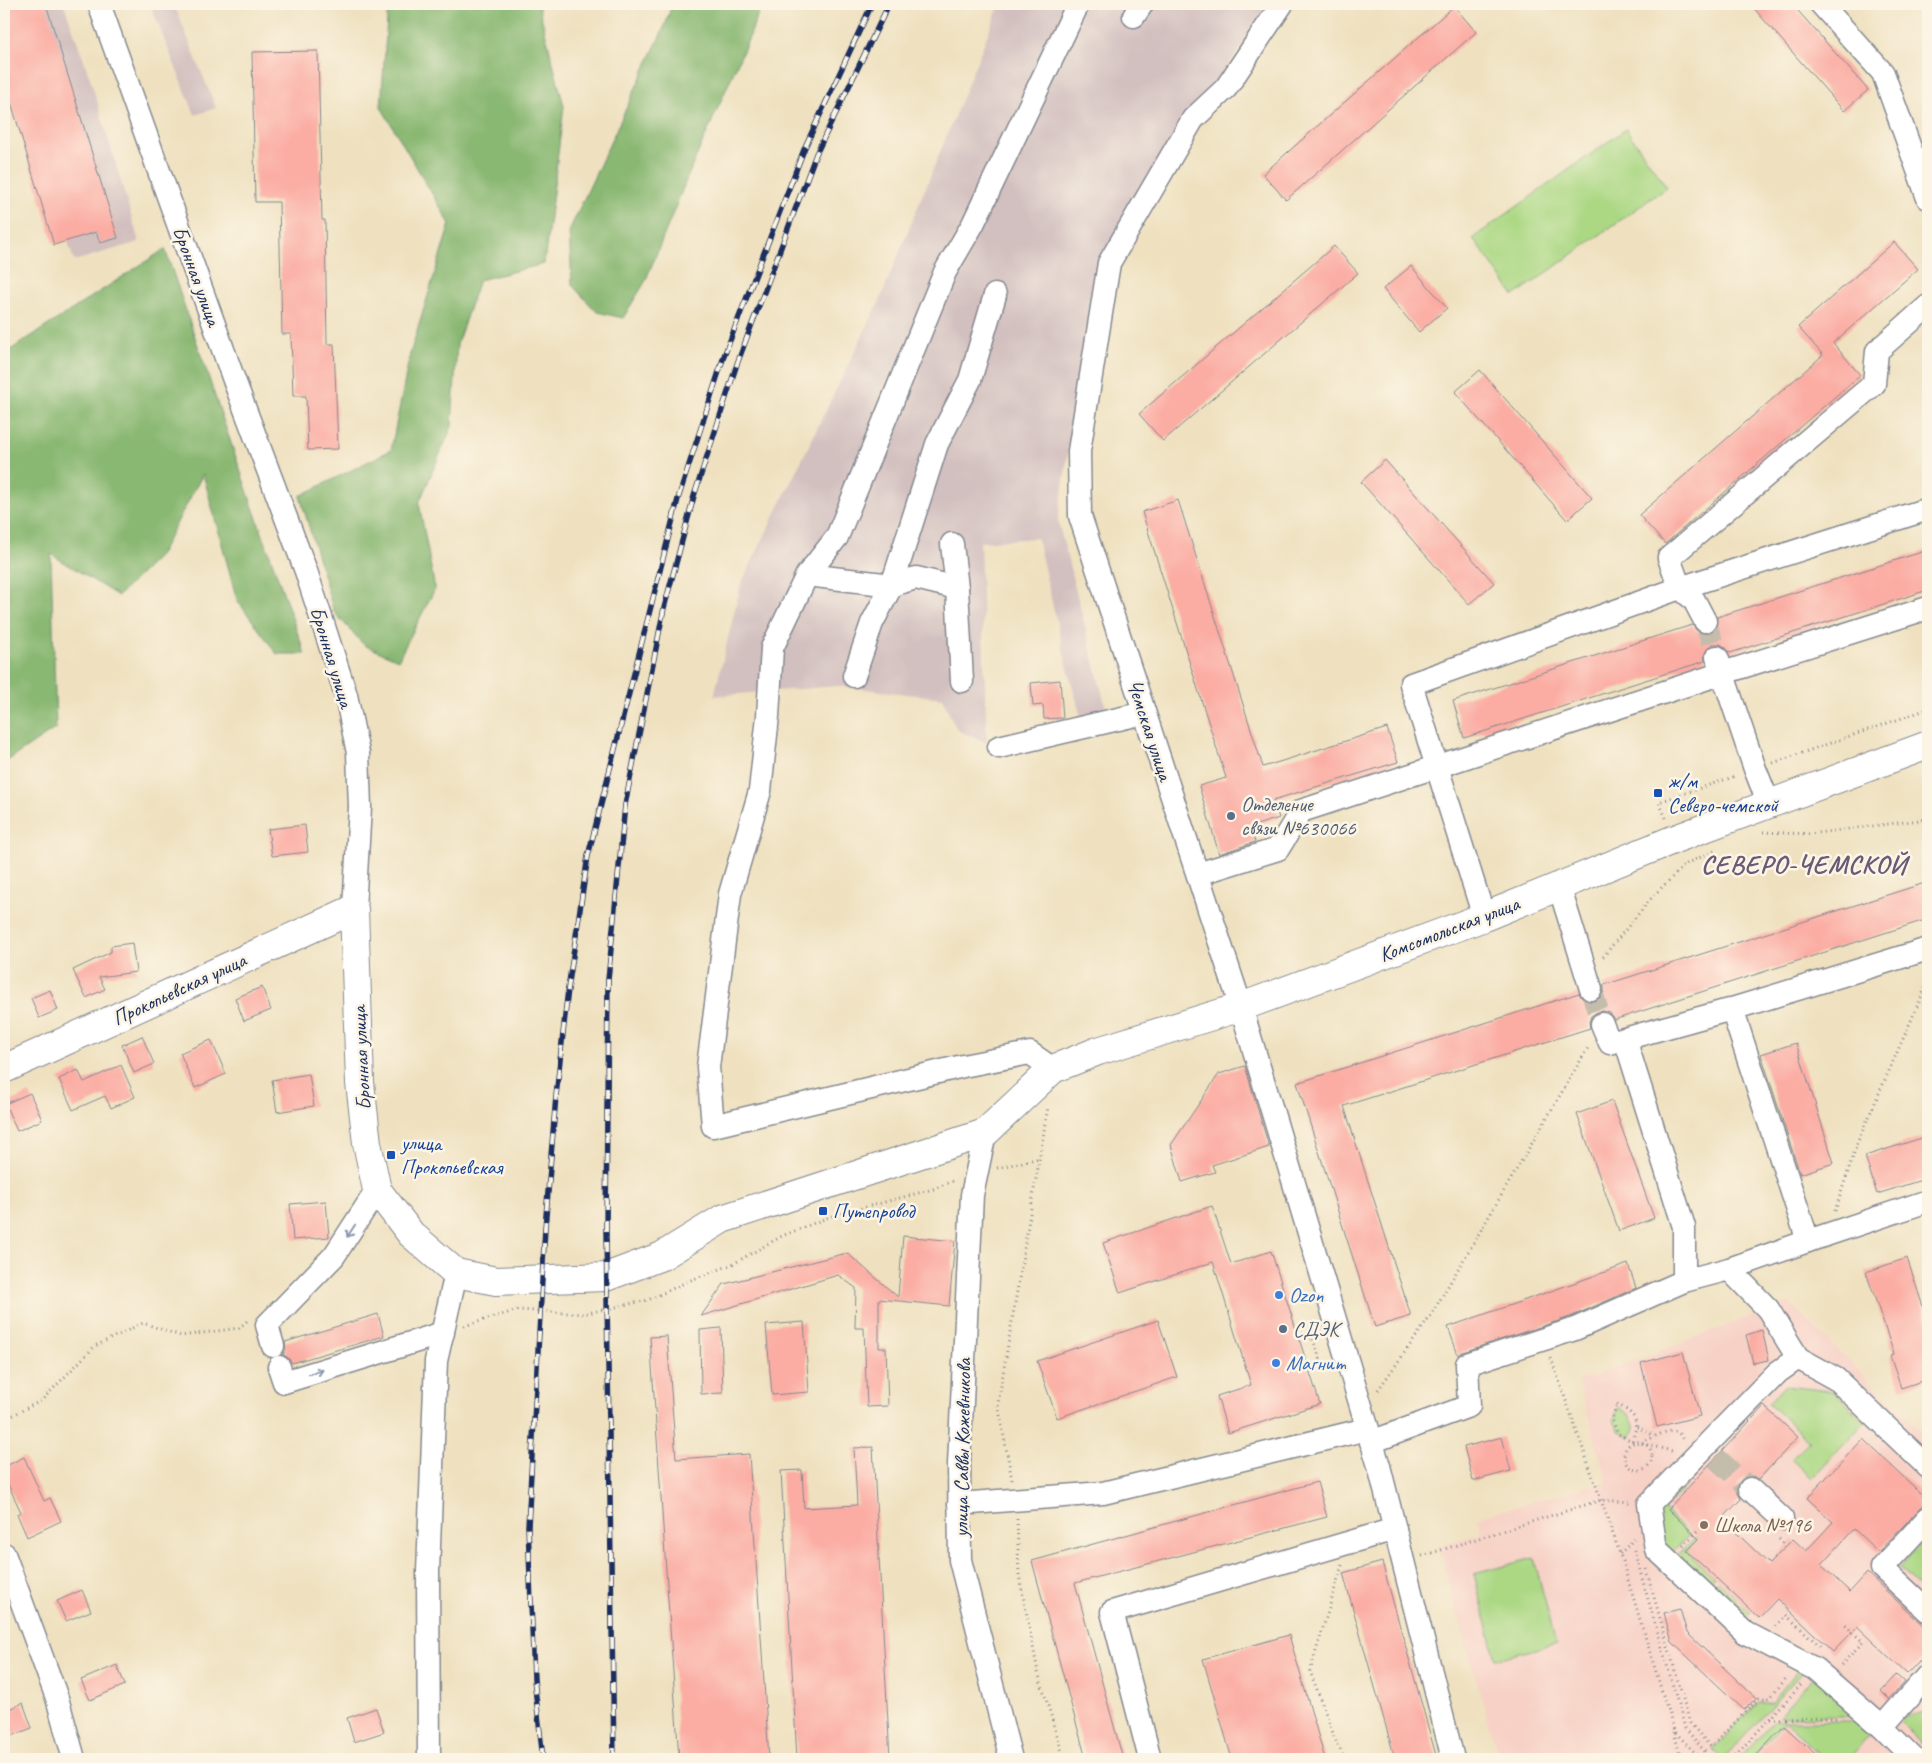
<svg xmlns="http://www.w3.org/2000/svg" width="1932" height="1763" viewBox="0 0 1932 1763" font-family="Caveat,sans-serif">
  <rect width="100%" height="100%" fill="#fcf5e5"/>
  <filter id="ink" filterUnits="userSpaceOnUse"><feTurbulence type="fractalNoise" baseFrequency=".02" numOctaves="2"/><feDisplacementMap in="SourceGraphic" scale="10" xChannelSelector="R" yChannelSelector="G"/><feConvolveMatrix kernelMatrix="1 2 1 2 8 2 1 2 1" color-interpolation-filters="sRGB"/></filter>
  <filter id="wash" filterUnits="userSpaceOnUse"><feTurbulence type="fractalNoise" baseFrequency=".0096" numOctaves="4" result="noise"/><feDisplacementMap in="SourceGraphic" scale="20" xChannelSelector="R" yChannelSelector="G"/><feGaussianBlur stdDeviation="1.12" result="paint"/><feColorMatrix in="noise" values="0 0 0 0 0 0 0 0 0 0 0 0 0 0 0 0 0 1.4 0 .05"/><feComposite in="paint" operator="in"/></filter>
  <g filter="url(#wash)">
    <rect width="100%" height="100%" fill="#efe1c0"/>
    <!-- built -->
    <path fill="#f7d1c6" d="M1789,1302L1928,1438V1759H1499L1438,1546L1482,1533L1478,1517L1607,1481L1578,1382Z"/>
    <!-- industrial -->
    <g fill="#d2bfbf">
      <path d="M4,4H64L90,78L139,242L74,261L57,207L42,173L4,63Z"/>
      <path d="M150,4H174L216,108L195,115Z"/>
      <path d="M1000,4H1272L1137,193L1094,276L1058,521L1108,716L1082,721L1066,662L1037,538L980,542L987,743L957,730L942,698L838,686L714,696L741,584L880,300Z"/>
    </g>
    <!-- green -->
    <g fill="#acd884" stroke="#648471">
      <path d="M1626,129L1667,187L1514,296L1473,238Z"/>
      <path d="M1784,1386L1833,1391L1866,1421L1812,1479L1791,1459L1809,1441L1768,1403Z"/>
      <path d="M1618,1407L1629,1414L1635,1428L1631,1438L1620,1432L1614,1420Z"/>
      <path d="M1689,1473L1694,1477L1664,1510L1690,1534L1671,1554L1661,1545L1654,1506Z"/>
      <path d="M1697,1535L1699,1537L1686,1551L1714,1577L1705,1586L1675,1558Z"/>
      <path d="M1928,1536V1596L1899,1568Z"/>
      <path d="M1534,1558L1556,1644L1496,1659L1474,1574Z"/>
      <path d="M1717,1581L1751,1612L1743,1621L1709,1590Z"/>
      <path d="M1797,1671L1802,1672L1724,1759H1722L1713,1749L1759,1702H1772Z"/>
      <path d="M1816,1674L1862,1716L1778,1717Z"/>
      <path d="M1928,1713V1750L1900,1722L1904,1717Z"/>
      <path d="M1774,1721H1867L1876,1729L1848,1759H1821L1823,1757L1785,1722L1750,1759H1738Z"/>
    </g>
    <!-- forest -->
    <g fill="#89b872" stroke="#527468">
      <path d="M388,4H538L564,106L544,264L479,280L457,344L452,426L419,503L435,589L398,660L364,645L334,612L300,496L391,450L410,354L450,224L381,107Z"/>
      <path d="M672,4H761L751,33L690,171L645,282L623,318L597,312L572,285L569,231L666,23Z"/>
      <path d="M165,249L250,499L305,654H277L237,600L203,474L159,556L118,596L51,554L56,728L4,763V354Z"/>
    </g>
    <g id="blocks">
      <!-- building -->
      <g fill="#fbaca3">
        <path d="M4,4H46L118,238L100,243L96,232L54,245L4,79Z"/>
        <path d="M1750,4H1792L1868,90L1844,111Z"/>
        <path d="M1454,6L1476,32L1286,200L1263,174Z"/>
        <path d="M318,51L322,220H325L327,344H334L338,449L308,450L306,396H293L291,334H282L279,202H255L252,52Z"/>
        <path d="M1894,242L1918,269L1833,343L1860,375L1665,544L1639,515L1823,355L1798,327Z"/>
        <path d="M1334,246L1358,273L1163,441L1139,414Z"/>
        <path d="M1411,266L1447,308L1419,332L1383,289Z"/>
        <path d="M1480,370L1592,498L1567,520L1455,392Z"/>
        <path d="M1385,460L1494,583L1469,604L1361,482Z"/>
        <path d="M1178,500L1263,767L1387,728L1398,762L1273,800L1279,818L1250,827L1255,842L1219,854L1199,786L1226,778L1142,512Z"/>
        <path d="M1928,550V590L1730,653L1725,647L1720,644H1713L1707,649L1704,655L1705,661L1464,738L1453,701L1692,625L1698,632L1705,634L1711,633L1716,628L1717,617Z"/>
        <path d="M1060,680L1063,718L1044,719L1043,705L1033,706L1031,683Z"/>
        <path d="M305,825L308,852L272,856L268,829Z"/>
        <path d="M1928,882V919L1614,1020L1610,1013L1603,1011L1597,1012L1591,1016L1589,1022L1590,1028L1344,1106L1411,1316L1375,1327L1297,1083L1579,993L1582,998L1588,1002L1595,1001L1601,998L1604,992V985Z"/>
        <path d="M132,943L136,972L99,977L105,989L86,998L73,970L111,952V946Z"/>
        <path d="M262,987L271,1010L244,1021L235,998Z"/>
        <path d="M50,990L58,1010L39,1018L31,998Z"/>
        <path d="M142,1036L154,1064L134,1073L122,1045Z"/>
        <path d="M211,1040L226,1074L195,1088L180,1053Z"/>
        <path d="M1796,1043L1834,1163L1800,1174L1761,1054Z"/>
        <path d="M121,1065L135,1097L111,1108L105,1096L73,1110L59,1079L78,1070L84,1082Z"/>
        <path d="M1245,1066L1269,1147L1212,1165L1215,1172L1182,1182L1171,1145L1219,1074Z"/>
        <path d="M309,1074L314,1106L277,1112L272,1080Z"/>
        <path d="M30,1093L42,1120L17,1131L5,1104Z"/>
        <path d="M1612,1101L1654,1218L1619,1231L1577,1114Z"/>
        <path d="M1928,1136V1178L1877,1194L1865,1156Z"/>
        <path d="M326,1201L329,1237L293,1240L290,1204Z"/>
        <path d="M1212,1206L1231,1264L1271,1251L1320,1404L1228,1433L1217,1396L1251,1385L1213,1262L1120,1293L1103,1243Z"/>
        <path d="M903,1236L955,1241L949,1306L879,1299V1348H886L888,1406L867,1407L864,1328H855L856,1288L838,1275L701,1316L724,1284L847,1253L898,1297Z"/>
        <path d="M1907,1258L1928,1322V1379L1901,1388L1890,1356L1894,1354L1866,1272Z"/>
        <path d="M1628,1264L1636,1288L1570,1317L1463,1352L1458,1355L1448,1327Z"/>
        <path d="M378,1314L384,1336L292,1363L288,1358L283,1355L286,1349L285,1342Z"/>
        <path d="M1158,1320L1177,1377L1057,1418L1037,1361Z"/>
        <path d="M804,1322L809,1392L772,1395L766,1325Z"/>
        <path d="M721,1328L723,1393L701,1394L700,1330Z"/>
        <path d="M1762,1330L1769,1360L1753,1363L1746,1335Z"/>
        <path d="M667,1336L676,1459L749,1454L769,1759H679L650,1337Z"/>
        <path d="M1683,1352L1700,1416L1657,1427L1641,1363Z"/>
        <path d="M1764,1406L1798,1437L1759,1479L1752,1476L1746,1477L1741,1480L1737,1486L1738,1493L1741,1499L1722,1519L1769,1564L1793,1539L1806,1551L1833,1522L1807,1498L1863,1439L1928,1500L1878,1552L1854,1529L1821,1565L1850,1592L1867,1573L1928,1630V1651L1907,1674L1857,1627L1833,1652L1777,1599L1759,1618L1687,1551L1699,1539L1668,1509Z"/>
        <path d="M1502,1437L1511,1471L1473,1481L1464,1447Z"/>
        <path d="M873,1447L890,1759H797L781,1471L802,1470L804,1508L857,1505L854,1448Z"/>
        <path d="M24,1457L44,1501L50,1498L61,1521L27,1537L17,1514L21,1512L4,1476V1467Z"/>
        <path d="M1317,1482L1327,1517L1075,1583L1123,1759H1086L1032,1561Z"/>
        <path d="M1382,1562L1437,1759H1395L1343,1573Z"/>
        <path d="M82,1590L91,1611L66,1621L57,1601Z"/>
        <path d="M1680,1609L1687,1633L1756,1698L1744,1710L1672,1642L1664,1613Z"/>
        <path d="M1289,1635L1325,1759H1232L1203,1659Z"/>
        <path d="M117,1665L125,1685L90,1700L81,1680Z"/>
        <path d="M1896,1675L1904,1682L1889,1699L1881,1691Z"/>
        <path d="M23,1703L32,1728L4,1739V1711Z"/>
        <path d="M376,1708L384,1732L354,1742L347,1718Z"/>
        <path d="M1784,1726L1821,1759H1753Z"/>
      </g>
    </g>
  </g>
  <g filter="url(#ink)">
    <use href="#blocks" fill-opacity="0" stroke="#85888f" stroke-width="1"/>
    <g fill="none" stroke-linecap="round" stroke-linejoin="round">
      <!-- minor-tunnel -->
      <g stroke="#c5bdac" stroke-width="22" stroke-dasharray="22 11" stroke-linecap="butt">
        <path d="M1705,621L1717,657"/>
        <path d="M1591,989L1602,1024"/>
        <path d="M1716,1458L1750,1489"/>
      </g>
      <defs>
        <g id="minor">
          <path d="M99,4L234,380L306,571L346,695L358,753L360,807L354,909"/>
          <path d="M1282,4L1226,88L1193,119L1109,263L1079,451L1080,516L1241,1007L1379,1466L1453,1759"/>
          <path d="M1821,4L1883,73L1928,198"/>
          <path d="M1134,16L1142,4"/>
          <path d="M952,544L957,588L962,681"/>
          <path d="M807,575L892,585L916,578L957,588"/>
          <path d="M1705,621L1694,600L1680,588L1669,558L1874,384L1877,351L1928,306"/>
          <path d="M1717,657L1755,769L1769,804"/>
          <path d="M854,676L872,623L892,585L937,444L970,380L995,295"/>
          <path d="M999,747L1144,713"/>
          <path d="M1198,874L1278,849L1301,811L1723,673L1928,608"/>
          <path d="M1559,886L1591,989"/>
          <path d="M1484,917L1411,684L1680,588L1928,509"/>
          <path d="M1732,1009L1808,1241"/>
          <path d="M1602,1024L1610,1043L1732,1009L1928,949"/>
          <path d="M1625,1039L1684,1227V1281L1729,1269L1808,1241L1928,1201"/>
          <path d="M1053,1069L1030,1053L963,1066L713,1126L708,1067L730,894L760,791L768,716L772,648L807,575L837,537L945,272L973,224L1078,4"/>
          <path d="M985,1133L972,1195L959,1464L960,1560L1011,1759"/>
          <path d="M1729,1269L1768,1309L1798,1358L1836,1379L1928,1467"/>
          <path d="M273,1346L267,1325L334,1256L377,1190"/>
          <path d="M1798,1358L1778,1372L1649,1504L1656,1549L1746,1633L1815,1669L1882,1727"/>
          <path d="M279,1367L284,1382L443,1333"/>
          <path d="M1371,1442L1469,1406L1467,1364L1575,1329L1684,1281"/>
          <path d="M1750,1489L1782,1519"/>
          <path d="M959,1504L1103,1493L1367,1429"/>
          <path d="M1928,1518L1882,1568L1928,1611"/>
          <path d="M4,1554L57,1698L74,1759"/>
          <path d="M429,1759L428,1572L436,1361L456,1273"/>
          <path d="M1150,1759L1112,1612L1395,1529"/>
          <path d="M1914,1759L1882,1727L1928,1675"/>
        </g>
        <path id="major" d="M4,1069L354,909L360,1083L367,1143L377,1190L411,1234L456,1273L496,1281L606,1277L662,1256L722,1219L985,1133L1053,1069L1098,1051L1241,1007L1484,917L1675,839L1928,745"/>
      </defs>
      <!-- minor casing -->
      <use href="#minor" stroke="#85888f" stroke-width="25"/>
      <!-- major casing -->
      <use href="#major" stroke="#85888f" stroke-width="30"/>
      <!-- path -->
      <g stroke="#85888f" stroke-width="3" stroke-dasharray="1 4" stroke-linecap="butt">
        <path d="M1773,763L1928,709"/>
        <path d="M1666,818L1659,802L1736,776"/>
        <path d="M1763,832L1809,834L1928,819"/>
        <path d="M1603,957L1654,895L1687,863L1717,850"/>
        <path d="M997,1168L1040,1158"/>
        <path d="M1835,1211L1858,1141L1928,982"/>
        <path d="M464,1326L518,1310L583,1314L648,1300L691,1280L731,1265L782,1236L829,1217L933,1189L955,1180"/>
        <path d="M1300,1341L1312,1337L1322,1364L1328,1362"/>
        <path d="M1551,1358L1620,1554L1674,1731L1701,1759"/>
        <path d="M1378,1390L1430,1317L1589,1046"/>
        <path d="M1617,1404C1636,1415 1640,1420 1632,1441L1618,1434L1612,1419Z"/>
        <path d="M4,1420L42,1400L95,1346L143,1323L181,1336L239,1328L247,1321"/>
        <path d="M1637,1427L1655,1436"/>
        <path d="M1632,1441L1672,1451"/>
        <circle cx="1638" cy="1456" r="14"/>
        <path d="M1642,1443C1654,1437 1678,1421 1683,1441"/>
        <path d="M1012,1480L998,1404L1048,1107"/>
        <path d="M1017,1519L1019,1575L1038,1672L1064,1759"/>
        <path d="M1779,1539L1786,1546"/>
        <path d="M1683,1546L1699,1530"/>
        <path d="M1634,1550L1685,1728L1711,1759"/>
        <path d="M1620,1554L1634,1539"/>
        <path d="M1422,1556L1601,1500L1630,1502"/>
        <path d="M1342,1565L1310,1671L1337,1744L1345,1759"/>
        <path d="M1646,1569L1690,1723L1711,1747L1759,1698H1770L1787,1677"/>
        <path d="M1776,1626L1786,1615L1822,1648"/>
        <path d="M1841,1665L1863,1642L1845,1625"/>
        <path d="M1770,1719L1841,1718"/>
        <path d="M1674,1732L1681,1759"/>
        <path d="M1732,1759L1801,1685"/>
      </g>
      <!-- minor -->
      <use href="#minor" stroke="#fff" stroke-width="22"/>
      <!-- major -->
      <use href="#major" stroke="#fff" stroke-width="28"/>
      <defs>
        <g id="rail">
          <path d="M543,1759L534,1679L528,1526L545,1228L556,1096L568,989L588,856L678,499L724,356L805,147L872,4"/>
          <path d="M614,1759L606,1232L608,980L625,805L664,608L694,496L737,364L816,154L889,4"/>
        </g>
      </defs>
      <!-- rail casing -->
      <use href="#rail" stroke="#1b2f5e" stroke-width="5.5"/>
      <!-- rail -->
      <use href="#rail" stroke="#fcf5e5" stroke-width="4" stroke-dasharray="11" stroke-linecap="butt"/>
    </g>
    <!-- one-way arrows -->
    <defs><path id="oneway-shaft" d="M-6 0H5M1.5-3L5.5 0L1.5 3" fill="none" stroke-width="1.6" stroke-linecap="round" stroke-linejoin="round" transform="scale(1.25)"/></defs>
    <g stroke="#8d97ae">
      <use href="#oneway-shaft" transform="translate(351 1231) rotate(123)"/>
      <use href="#oneway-shaft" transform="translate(316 1372) rotate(-17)"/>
    </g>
  </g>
  <!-- markers -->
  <g fill="#1a4fb4" stroke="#fcf5e5" stroke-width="2">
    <rect x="1653" y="788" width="10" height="10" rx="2.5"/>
    <rect x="386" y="1150" width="10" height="10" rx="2.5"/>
    <rect x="818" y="1206" width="10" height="10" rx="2.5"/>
  </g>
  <g fill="#5c6f8a" stroke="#fcf5e5" stroke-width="2">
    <circle cx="1231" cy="816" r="5"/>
    <circle cx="1283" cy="1329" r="5"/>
  </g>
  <g fill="#3f7fe0" stroke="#fcf5e5" stroke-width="2">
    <circle cx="1279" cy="1295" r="5"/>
    <circle cx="1276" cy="1363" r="5"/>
  </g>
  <circle fill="#8d6e63" stroke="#fcf5e5" stroke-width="2" cx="1704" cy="1525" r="5"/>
  <g text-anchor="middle" stroke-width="5" stroke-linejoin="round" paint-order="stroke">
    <!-- street labels -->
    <g font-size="21" fill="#1b2f5e" stroke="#fcf5e5">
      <text transform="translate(197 276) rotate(70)" y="7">Бронная улица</text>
      <text transform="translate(332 657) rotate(73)" y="7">Бронная улица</text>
      <text transform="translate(1150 730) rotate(72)" y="7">Чемская улица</text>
      <text transform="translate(1449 929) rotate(-21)" y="7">Комсомольская улица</text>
      <text transform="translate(179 989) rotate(-25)" y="7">Прокопьевская улица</text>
      <text transform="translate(361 1058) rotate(-93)" y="7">Бронная улица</text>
      <text transform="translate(962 1448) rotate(-89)" y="7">улица Саввы Кожевникова</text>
    </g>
    <!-- transit labels -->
    <g font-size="21" fill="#164399" stroke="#fcf5e5" text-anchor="start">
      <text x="1668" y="788">ж/м<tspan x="1668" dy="24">Северо-чемской</tspan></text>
      <text x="401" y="1150">улица<tspan x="401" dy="24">Прокопьевская</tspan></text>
      <text x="833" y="1218">Путепровод</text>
    </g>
    <!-- service labels -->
    <g font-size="21" fill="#4e5e75" stroke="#fcf5e5" text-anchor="start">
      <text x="1241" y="811">Отделение<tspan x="1241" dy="24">связи №630066</tspan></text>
      <text x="1293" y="1336">СДЭК</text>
    </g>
    <!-- shop labels -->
    <g font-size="21" fill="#366cbe" stroke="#fcf5e5" text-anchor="start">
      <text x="1289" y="1302">Ozon</text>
      <text x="1286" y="1370">Магнит</text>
    </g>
    <!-- education labels -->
    <g font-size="21" fill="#785e54" stroke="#fcf5e5" text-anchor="start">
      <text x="1714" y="1532">Школа №196</text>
    </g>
    <!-- district labels -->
    <g font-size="26" font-weight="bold" letter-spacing="1" fill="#695b76" stroke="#fcf5e5">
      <text x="1804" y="873">СЕВЕРО-ЧЕМСКОЙ</text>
    </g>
  </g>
  <!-- margin -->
  <rect width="1932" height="1763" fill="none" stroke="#fcf5e5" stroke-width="20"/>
</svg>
